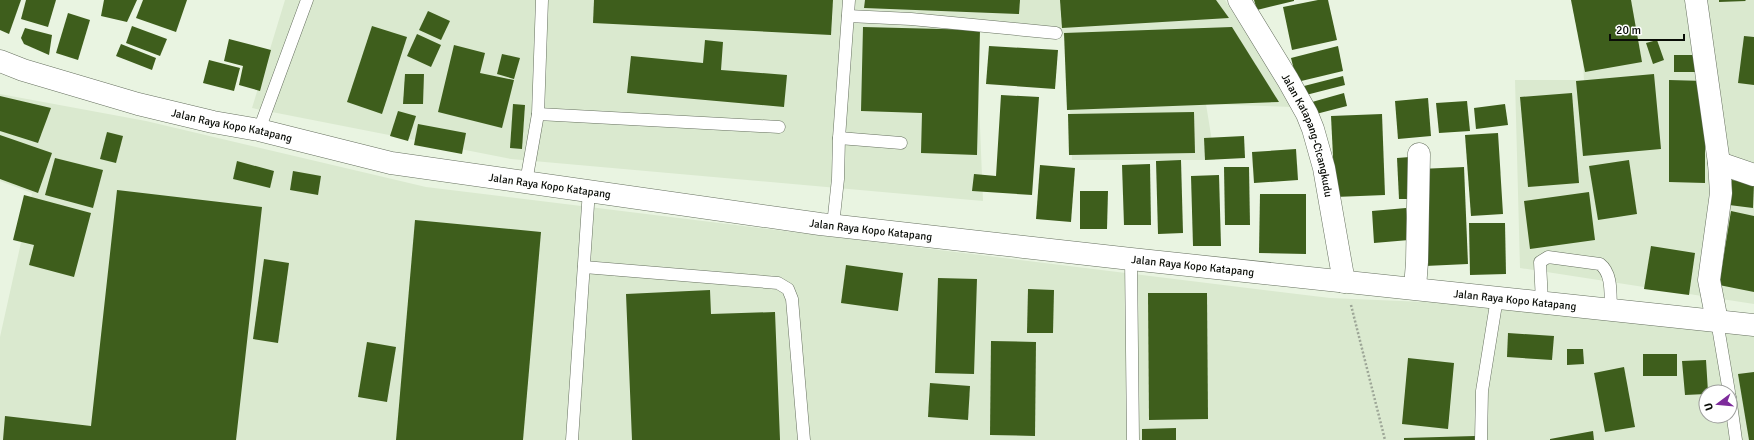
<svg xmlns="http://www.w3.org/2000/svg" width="1754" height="440" viewBox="0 0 1754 440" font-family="Signika,sans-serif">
  <rect width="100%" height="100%" fill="#e9f4e1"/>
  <!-- built -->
  <g fill="#dae9cf" fill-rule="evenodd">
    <path d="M285,0H1225L1294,107L1206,104L1215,160H1072L1067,36L976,29L983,201L511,159L252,108Z"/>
    <path d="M1579,0H1754V304L1520,268L1515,80H1584Z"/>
    <path d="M0,94L146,121L426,187L1330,298L1611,310L1754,336V440H0V337L32,193L0,181ZM1706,392H1730V416H1706Z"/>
  </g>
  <!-- building -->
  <g fill="#3e5e1c">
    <path d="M0,0H21L9,34L0,30Z"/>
    <path d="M26,0H56L48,27L21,19Z"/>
    <path d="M104,0H137L127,22L101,16Z"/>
    <path d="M143,0H187L176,32L136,18Z"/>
    <path d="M594,0H833L831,35L593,23Z"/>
    <path d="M865,0H1020L1019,14L864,8Z"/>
    <path d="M1060,0H1216L1229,18L1062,28Z"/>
    <path d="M1254,0H1294V1L1257,10Z"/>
    <path d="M1318,0H1328L1337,40L1292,50L1283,7Z"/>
    <path d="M1571,0H1631L1642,62L1585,72Z"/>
    <path d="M1719,0H1745L1746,1L1719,2Z"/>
    <path d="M428,11L450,21L441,40L419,30Z"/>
    <path d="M68,13L90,20L78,60L56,53Z"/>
    <path d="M132,26L167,39L160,56L126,43Z"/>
    <path d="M372,26L407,37L382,114L347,102Z"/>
    <path d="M863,27L980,30L977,155L921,153L922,113L861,111Z"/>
    <path d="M1232,27L1279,102L1067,110L1064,33Z"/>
    <path d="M25,28L52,35L49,55L24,44L21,38Z"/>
    <path d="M417,34L441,45L431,67L407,56Z"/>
    <path d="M1744,36L1754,37V85L1738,83Z"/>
    <path d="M229,39L271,50L260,91L239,85L243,66L224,61Z"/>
    <path d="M705,40L723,42L721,70L787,75L784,107L627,93L631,56L703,63Z"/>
    <path d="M1657,40L1664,60L1653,64L1646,43Z"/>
    <path d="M121,44L156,58L152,70L116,56Z"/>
    <path d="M454,45L485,53L480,73L514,80L502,128L438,112Z"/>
    <path d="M989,46L1058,50L1055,89L986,84Z"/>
    <path d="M1338,46L1343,71L1297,82L1291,58Z"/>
    <path d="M502,54L520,58L514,79L497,74Z"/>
    <rect x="1674" y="55" width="26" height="17"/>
    <path d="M209,60L240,68L234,91L203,83Z"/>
    <path d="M405,74H424L423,104H403Z"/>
    <path d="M1654,74L1661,149L1583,156L1576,81Z"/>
    <path d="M1343,76L1345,85L1306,95L1304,86Z"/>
    <path d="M1669,80L1705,81V183L1669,182Z"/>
    <path d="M1344,93L1347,106L1316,114L1312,102Z"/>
    <path d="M1572,93L1579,183L1528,187L1520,97Z"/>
    <path d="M1001,95L1039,97L1032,195L972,191L974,174L996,176Z"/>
    <path d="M0,96L51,108L38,143L0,131Z"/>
    <path d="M1428,98L1431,136L1398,139L1395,101Z"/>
    <path d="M1467,101L1470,131L1439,133L1436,103Z"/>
    <path d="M513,104L525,105L522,149L510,148Z"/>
    <path d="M1505,104L1508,125L1476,129L1474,108Z"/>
    <path d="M398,111L416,116L408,141L390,136Z"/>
    <path d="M1194,112L1195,153L1069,155L1068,114Z"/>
    <path d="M1382,114L1385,195L1335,197L1331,116Z"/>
    <path d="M418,124L466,133L462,154L414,145Z"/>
    <path d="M107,132L123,136L116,163L100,159Z"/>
    <path d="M1498,133L1503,214L1471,216L1465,135Z"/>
    <path d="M0,135L52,153L38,193L0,179Z"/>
    <path d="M1244,136L1245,158L1205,160L1204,138Z"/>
    <path d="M1296,149L1298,180L1254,183L1252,152Z"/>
    <path d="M1410,157L1413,199H1399L1397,158Z"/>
    <path d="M55,158L103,170L93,208L45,195Z"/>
    <path d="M1181,160L1183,233L1158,234L1156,161Z"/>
    <path d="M1629,160L1637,214L1598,220L1589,166Z"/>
    <path d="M237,161L274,171L270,188L233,179Z"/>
    <path d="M1150,164L1151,225H1124L1122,165Z"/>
    <path d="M1040,165L1075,168L1071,222L1036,219Z"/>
    <path d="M1224,167H1249L1250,225H1225Z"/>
    <path d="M1464,167L1468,264L1425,266L1420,169Z"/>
    <path d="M293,171L321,176L318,195L290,190Z"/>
    <path d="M1219,175L1221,246H1193L1191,176Z"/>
    <path d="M1732,180L1754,183L1753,208L1729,205Z"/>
    <path d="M117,190L262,207L236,440H3L5,416L91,426Z"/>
    <path d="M1080,191H1108L1107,229H1080Z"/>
    <path d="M1589,192L1595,240L1530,249L1524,201Z"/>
    <path d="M1260,194H1306V254L1259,253Z"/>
    <path d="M24,195L91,213L74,277L29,265L34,245L13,240Z"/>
    <path d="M1406,208L1409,240L1374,243L1372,211Z"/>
    <path d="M1731,211L1754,216V292L1719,285Z"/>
    <path d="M415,220L541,232L523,440H396Z"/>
    <path d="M1469,223H1505L1506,274L1470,275Z"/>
    <path d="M1651,246L1695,253L1689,295L1644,289Z"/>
    <path d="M264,259L289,263L278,343L253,339Z"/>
    <path d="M846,265L903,273L898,311L841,303Z"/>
    <path d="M938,278L977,279L974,374L935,373Z"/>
    <path d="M1028,289L1054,290L1053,333H1027Z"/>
    <path d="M710,290L711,314L775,312L780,440H632L626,294Z"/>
    <path d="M1148,293H1207L1208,419L1149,420Z"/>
    <path d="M1508,333L1554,336L1552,360L1507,357Z"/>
    <path d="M991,341L1036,342L1035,436L990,435Z"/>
    <path d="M367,342L396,347L387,402L358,397Z"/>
    <path d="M1567,349H1583L1584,364L1567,365Z"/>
    <rect x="1643" y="354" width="34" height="22"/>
    <path d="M1408,358L1454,363L1448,429L1402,424Z"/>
    <path d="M1706,360L1708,392H1706V394L1685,395L1682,361Z"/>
    <path d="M1624,367L1635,427L1605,432L1594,373Z"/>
    <path d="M1754,372V440H1749L1738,374Z"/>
    <path d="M930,383L970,386L968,420L928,417Z"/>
    <path d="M1176,428V440H1142V429Z"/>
    <path d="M1593,431L1594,440H1550V439Z"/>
    <path d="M1475,436V440H1404V438Z"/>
  </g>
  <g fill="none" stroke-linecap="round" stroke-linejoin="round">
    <defs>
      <g id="service">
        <path d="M848,16L911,19L1056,33"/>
        <path d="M538,114L779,127"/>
        <path d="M259,130L307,0"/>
        <path d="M839,138L901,143"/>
        <path d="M526,182L538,114L542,0"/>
        <path d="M833,225L838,179L839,138L849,0"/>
        <path d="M1131,259L1133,440"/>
        <path d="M584,267L778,283L788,289L792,299L804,440"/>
        <path d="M1542,302L1540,262L1548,257L1600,264C1613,274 1610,295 1611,310"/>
        <path d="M1717,321L1729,392"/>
        <path d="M1730,397L1736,440"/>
        <path d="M572,440L589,190"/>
        <path d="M1481,440L1482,391L1497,298"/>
      </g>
      <g id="minor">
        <path d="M1696,0L1719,163L1721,193L1709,280L1717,321"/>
        <path d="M1719,163L1754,175"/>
        <path d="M1415,288L1417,262L1419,154"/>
      </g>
      <g id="tertiary">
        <path id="s1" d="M1239,0L1288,80L1307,114L1313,129L1324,168L1344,282"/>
      </g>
      <g id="primary">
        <path id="s2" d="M0,61L23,70L138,104L213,122L259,130L391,163L820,224L1131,259L1754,325"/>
      </g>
    </defs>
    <!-- service casing -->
    <use href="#service" stroke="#66705f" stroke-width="13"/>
    <!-- minor casing -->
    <use href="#minor" stroke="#66705f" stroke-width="23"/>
    <!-- tertiary casing -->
    <use href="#tertiary" stroke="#66705f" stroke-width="23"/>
    <!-- primary casing -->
    <use href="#primary" stroke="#66705f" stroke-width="23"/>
    <!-- path -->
    <path stroke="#9da697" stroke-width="2.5" stroke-dasharray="2 2" stroke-linecap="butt" d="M1351,305L1385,440"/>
    <!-- service -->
    <use href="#service" stroke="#fff" stroke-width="12"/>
    <!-- minor -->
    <use href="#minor" stroke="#fff" stroke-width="22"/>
    <!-- tertiary -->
    <use href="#tertiary" stroke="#fff" stroke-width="22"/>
    <!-- primary -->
    <use href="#primary" stroke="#fff" stroke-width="22"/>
  </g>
  <g text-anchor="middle" stroke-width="4" stroke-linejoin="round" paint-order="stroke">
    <!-- street labels -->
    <g font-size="11" fill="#0a0d07" stroke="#fff">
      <text dy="4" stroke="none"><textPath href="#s2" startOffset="241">Jalan Raya Kopo Katapang</textPath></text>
      <text dy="4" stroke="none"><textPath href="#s1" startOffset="153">Jalan Katapang-Cicangkudu</textPath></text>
      <text dy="4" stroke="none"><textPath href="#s2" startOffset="565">Jalan Raya Kopo Katapang</textPath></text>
      <text dy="4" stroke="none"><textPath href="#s2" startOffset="889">Jalan Raya Kopo Katapang</textPath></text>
      <text dy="4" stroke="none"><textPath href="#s2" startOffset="1213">Jalan Raya Kopo Katapang</textPath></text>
      <text dy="4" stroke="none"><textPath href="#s2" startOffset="1537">Jalan Raya Kopo Katapang</textPath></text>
    </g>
  </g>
  <!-- north arrow -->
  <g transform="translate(1718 404) rotate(254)"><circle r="19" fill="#ffffff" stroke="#9d9e9c"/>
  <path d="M0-3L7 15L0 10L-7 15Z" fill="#7d2b9b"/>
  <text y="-6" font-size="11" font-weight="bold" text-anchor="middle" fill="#0a0d07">U</text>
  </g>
  <!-- scale -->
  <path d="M1610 34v6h74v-6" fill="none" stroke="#0a0d07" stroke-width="2"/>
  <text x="1616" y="34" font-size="12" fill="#0a0d07" stroke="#ffffff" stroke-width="3" paint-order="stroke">20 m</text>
</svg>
